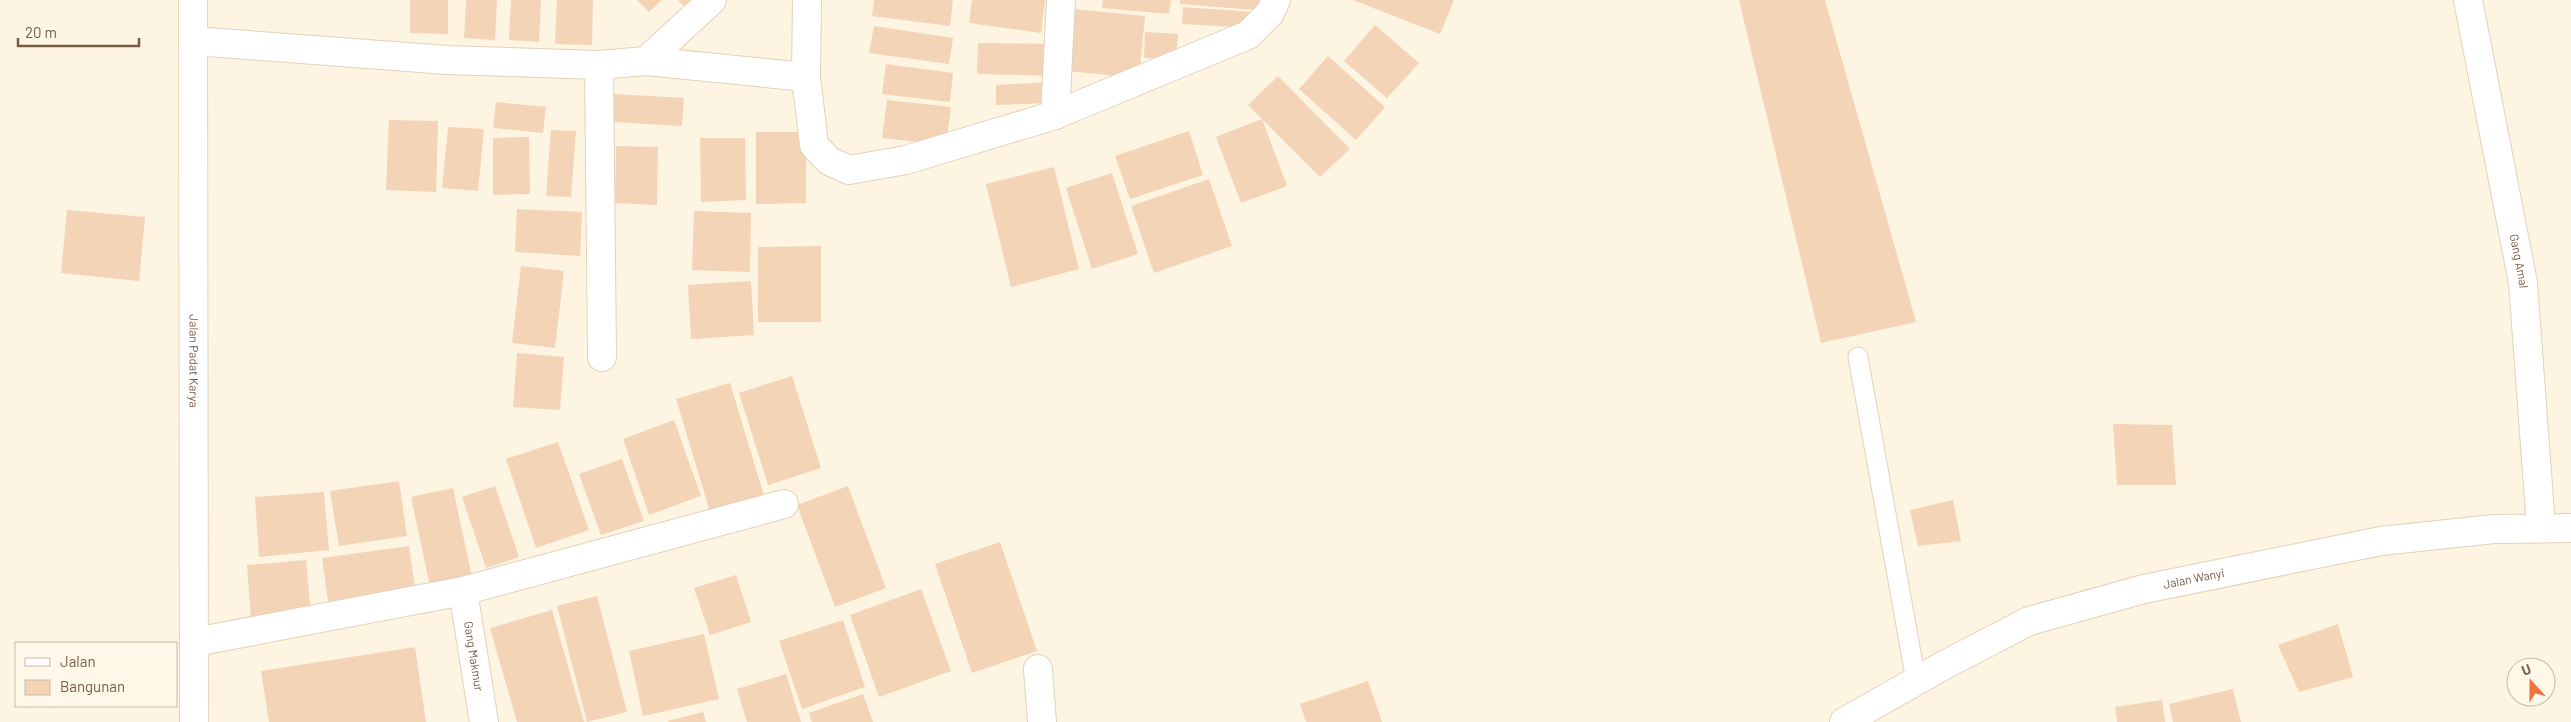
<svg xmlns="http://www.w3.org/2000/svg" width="2571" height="722" viewBox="0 0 2571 722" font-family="Barlow,sans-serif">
  <rect width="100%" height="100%" fill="#fdf4e1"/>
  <!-- building -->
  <g fill="#f4d4b7">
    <path d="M410,0H448V34L410,33Z"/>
    <path d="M466,0H497L495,40L464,38Z"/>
    <path d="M511,0H541L539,42L509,40Z"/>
    <path d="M557,0H593L592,45L555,44Z"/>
    <path d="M637,0H662L649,12Z"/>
    <path d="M678,0H709L691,15Z"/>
    <path d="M874,0H953L950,26L872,16Z"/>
    <path d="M972,0H1045L1041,33L969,23Z"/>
    <path d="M1103,0H1171L1169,14L1102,8Z"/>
    <path d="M1180,0H1269L1268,11L1180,4Z"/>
    <path d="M1353,0H1454L1440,34Z"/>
    <path d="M1739,0H1825L1916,322L1821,343Z"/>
    <path d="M1183,7L1253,12L1252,28L1182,24Z"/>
    <path d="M1073,9L1145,16L1139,78L1067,71Z"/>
    <path d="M1375,25L1419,63L1387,98L1344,61Z"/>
    <path d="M874,26L953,38L949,64L869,53Z"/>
    <path d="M1145,32L1178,34L1176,60L1144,58Z"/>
    <path d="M978,43L1056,44V76L977,74Z"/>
    <path d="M1328,56L1385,107L1356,140L1299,89Z"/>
    <path d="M886,64L953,73L950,102L882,94Z"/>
    <path d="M1278,76L1350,149L1320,177L1248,105Z"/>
    <path d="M1050,82L1051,103L996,105V85Z"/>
    <path d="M614,94L684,98L682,126L613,122Z"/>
    <path d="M887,100L951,107L946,145L882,138Z"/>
    <path d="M496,102L546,107L543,133L493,128Z"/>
    <path d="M1262,119L1287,186L1241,203L1216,137Z"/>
    <path d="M389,120L438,121L436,192L386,190Z"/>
    <path d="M448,127L484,129L478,191L442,188Z"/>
    <path d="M551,130L576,131L571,197L546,196Z"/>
    <path d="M1189,131L1203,175L1130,199L1115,156Z"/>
    <path d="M756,132H806V203L756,204Z"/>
    <path d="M529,137L530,194L493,195V138Z"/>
    <path d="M700,138H745L746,200L701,202Z"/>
    <path d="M616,146L658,147L657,205L615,203Z"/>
    <path d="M1054,167L1079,269L1011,287L986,184Z"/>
    <path d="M1112,173L1138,254L1092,269L1066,188Z"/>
    <path d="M1209,179L1232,246L1154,273L1131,206Z"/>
    <path d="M517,209L582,212L580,256L515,252Z"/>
    <path d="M67,210L145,217L139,281L61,273Z"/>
    <path d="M694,211L751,213L750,272L692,270Z"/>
    <path d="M821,246V322H758V247Z"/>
    <path d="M521,266L564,271L555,348L512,343Z"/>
    <path d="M751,281L754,335L691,339L688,285Z"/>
    <path d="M517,353L564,357L560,410L513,407Z"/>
    <path d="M792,376L821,468L768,485L739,393Z"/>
    <path d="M730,383L765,499L711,515L676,399Z"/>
    <path d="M674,420L701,496L649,515L623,439Z"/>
    <path d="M2113,424L2172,425L2176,485H2117Z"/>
    <path d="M558,442L589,530L536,548L506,459Z"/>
    <path d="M622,459L644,521L601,535L579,474Z"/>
    <path d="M399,481L407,536L339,546L330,491Z"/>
    <path d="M495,486L519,557L486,568L462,497Z"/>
    <path d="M848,486L886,588L835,607L797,505Z"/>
    <path d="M453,488L473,582L431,591L411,497Z"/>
    <path d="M324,492L329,550L259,557L255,497Z"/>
    <path d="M1953,500L1961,541L1918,546L1910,510Z"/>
    <path d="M1000,542L1037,651L972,673L935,564Z"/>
    <path d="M409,546L416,597L329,609L322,558Z"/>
    <path d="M306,560L311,615L251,620L247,565Z"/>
    <path d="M736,575L751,622L710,635L694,588Z"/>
    <path d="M921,589L951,671L879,697L850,615Z"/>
    <path d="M597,596L627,712L587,722L557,606Z"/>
    <path d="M552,610L584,722H517L490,628Z"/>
    <path d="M843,620L865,687L802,709L779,641Z"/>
    <path d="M2338,624L2353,677L2299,692L2278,645Z"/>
    <path d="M704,634L719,699L643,716L629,651Z"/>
    <path d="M415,647L426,722H269L261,671Z"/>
    <path d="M786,674L801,722H747L737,689Z"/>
    <path d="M1368,681L1382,722H1306L1300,704Z"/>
    <path d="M2233,689L2241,722H2173L2169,704Z"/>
    <path d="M863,694L873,722H812L809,713Z"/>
    <path d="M2162,700L2165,722H2117L2115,707Z"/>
    <path d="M703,712L706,722H668V721Z"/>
  </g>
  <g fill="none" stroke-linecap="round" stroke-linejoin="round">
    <defs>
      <path id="service" d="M1858,357L1916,681"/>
      <g id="minor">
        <path id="s1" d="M2468,0L2523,283L2541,527"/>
        <path d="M194,41L447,60L599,65L646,61L712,0"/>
        <path d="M646,61L806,77L814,145L829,161L849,170L906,160L1055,115L1248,35L1270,13L1276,0"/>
        <path d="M599,65L602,357"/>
        <path d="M806,77L807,0"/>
        <path d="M1055,115L1061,0"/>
        <path id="s2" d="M463,591L484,722"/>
        <path d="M195,642L463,591L784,504"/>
        <path d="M1038,669L1042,722"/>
      </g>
      <g id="tertiary">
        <path id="s3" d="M1844,722L1948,663L2029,621L2144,589L2381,541L2494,529L2571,528"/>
      </g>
      <g id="secondary">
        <path id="s4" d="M193,0L194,722"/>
      </g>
    </defs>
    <!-- service casing -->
    <use href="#service" stroke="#e2d1bc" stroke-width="21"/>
    <!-- minor casing -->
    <use href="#minor" stroke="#e2d1bc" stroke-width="30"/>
    <!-- tertiary casing -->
    <use href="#tertiary" stroke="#e2d1bc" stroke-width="30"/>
    <!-- secondary casing -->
    <use href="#secondary" stroke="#e7d2ba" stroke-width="30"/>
    <!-- service -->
    <use href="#service" stroke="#fff" stroke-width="19"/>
    <!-- minor -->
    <use href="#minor" stroke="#fff" stroke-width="28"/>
    <!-- tertiary -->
    <use href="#tertiary" stroke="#fff" stroke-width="28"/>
    <!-- secondary -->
    <use href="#secondary" stroke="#fff" stroke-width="28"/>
  </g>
  <g text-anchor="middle" stroke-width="4" stroke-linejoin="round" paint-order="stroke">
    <!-- street labels -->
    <g font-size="12" fill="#765b46" stroke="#fff8e8">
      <text dy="4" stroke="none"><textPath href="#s1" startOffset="266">Gang Amal</textPath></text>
      <text dy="4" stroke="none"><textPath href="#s4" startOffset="361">Jalan Padat Karya</textPath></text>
      <text dy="4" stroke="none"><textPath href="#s3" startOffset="381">Jalan Wanyi</textPath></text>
      <text dy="4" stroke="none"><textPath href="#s2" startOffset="66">Gang Makmur</textPath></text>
    </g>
  </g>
  <!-- legend -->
  <rect x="15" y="642" width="162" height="65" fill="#fff8e8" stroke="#c8b9a7"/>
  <rect x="25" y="658" width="25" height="8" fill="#ffffff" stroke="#c8b9a7"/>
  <text x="60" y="667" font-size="15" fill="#765b46">Jalan</text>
  <rect x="25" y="680" width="25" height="15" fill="#f4d4b7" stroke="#c8b9a7"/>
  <text x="60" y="692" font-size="15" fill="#765b46">Bangunan</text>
  <!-- north arrow -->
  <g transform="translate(2531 682) rotate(339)"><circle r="24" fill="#fff8e8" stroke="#c8b9a7"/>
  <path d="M0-4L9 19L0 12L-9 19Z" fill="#ef723e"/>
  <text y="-8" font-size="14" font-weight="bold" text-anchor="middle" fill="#765b46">U</text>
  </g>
  <!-- scale -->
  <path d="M18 38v8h121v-8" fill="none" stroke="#765b46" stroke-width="2.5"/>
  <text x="25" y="38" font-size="15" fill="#765b46" stroke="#fff8e8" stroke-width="4" paint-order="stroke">20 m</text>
</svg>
